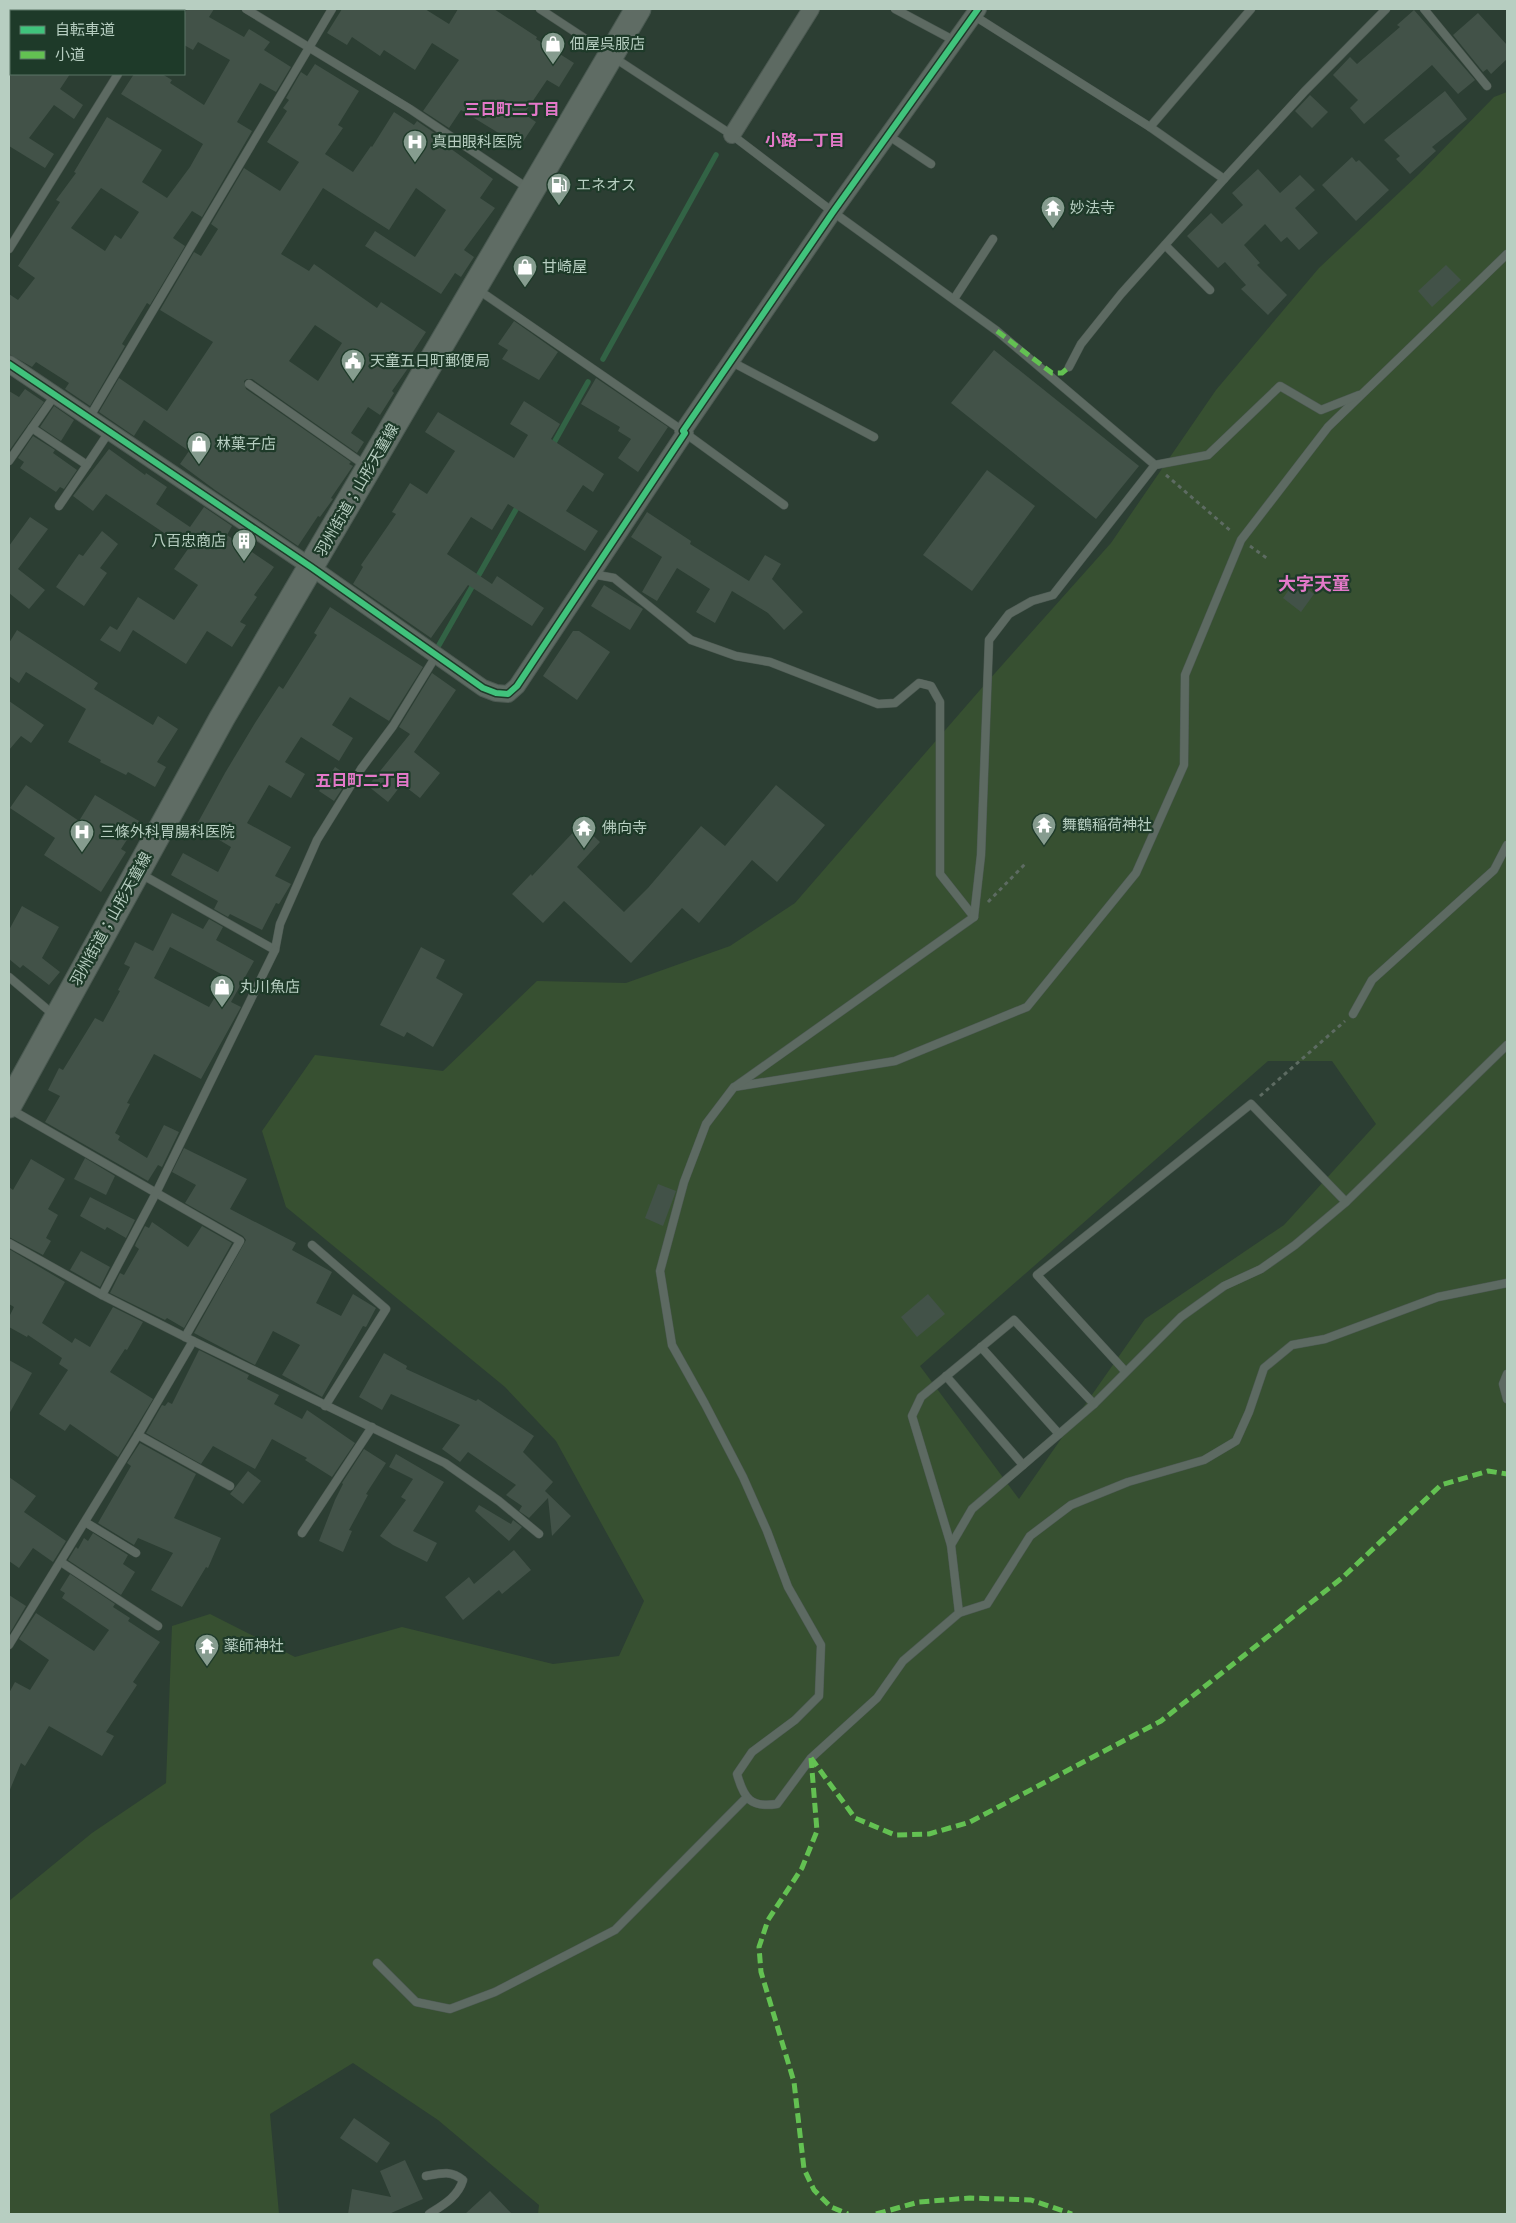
<svg xmlns="http://www.w3.org/2000/svg" width="1516" height="2223" viewBox="0 0 1516 2223" font-family="'Varela Round','Noto Sans JP',sans-serif">
  <rect width="100%" height="100%" fill="#2c3e33"/>
  <!-- green -->
  <path fill="#375031" fill-rule="evenodd" d="M1507,92V2214H538L539,2205L438,2120L353,2063L270,2114L279,2214H9V1901L92,1833L166,1783L172,1626L210,1614L295,1657L402,1627L553,1664L619,1656L644,1601L556,1441L505,1387L286,1207L262,1131L315,1055L443,1071L537,981L626,983L730,946L795,903L980,690L1111,543L1216,390L1319,268L1419,174L1494,97ZM1268,1061H1332L1376,1124L1284,1225L1145,1319L1019,1499L920,1366Z"/>
  <g fill="none" stroke-linecap="round" stroke-linejoin="round">
    <!-- stream -->
    <g stroke="#326345" stroke-width="5.5">
      <path d="M603,359L716,155"/>
      <path d="M551,448L588,382"/>
      <path d="M439,645L519,504"/>
    </g>
  </g>
  <!-- building -->
  <g fill="#425248" fill-rule="evenodd">
    <path d="M187,9H214L209,17L244,37L249,29L270,42L264,50L291,67L276,92L260,83L237,122L252,131L202,217L192,211L173,238L185,246L150,305L147,303L122,344L125,346L90,406L65,389L69,383L36,362L32,367L9,354V294L18,300L35,278L18,266L60,202L56,200L76,173L74,172L107,117L162,150L142,182L167,198L190,167L203,144L121,94L134,74H162L172,80L170,83L204,105L230,60L198,42L193,50L184,45V15ZM101,188L139,212L121,239L115,235L105,251L71,228Z"/>
    <path d="M342,9H425L449,24L458,9H494L537,37L536,39L574,63L559,87L547,80L524,114L536,122L520,146L461,110L449,128L423,111L459,60L432,43L415,70L384,50L380,56L352,37L347,45L327,33Z"/>
    <path d="M1414,10L1475,80L1458,94L1432,65L1364,124L1350,108L1358,100L1333,75L1350,57L1357,64L1400,27L1397,25Z"/>
    <path d="M1478,13L1507,45V59L1491,74L1487,69L1483,72L1453,35Z"/>
    <path d="M315,64L359,91L338,125L343,128L325,154L353,172L371,146L372,147L394,112L414,125L417,121L442,138L440,141L493,179L480,198L495,208L464,250L474,257L461,277L455,273L441,294L365,246L375,231L415,257L446,210L416,188L389,230L323,188L281,254L309,271L314,264L377,308L381,302L426,332L409,358L413,361L392,391L394,393L380,415L368,407L351,433L364,442L357,453L252,379H247L244,381L246,389L351,462L349,464L353,466L331,498L333,499L320,517L318,516L298,546L215,490L180,464L189,451L144,420L134,436L99,412L119,378L167,411L213,342L160,310L194,252L201,256L218,229L211,224L244,168L280,191L299,162L267,142L287,111L283,108L289,100L286,98L301,72L307,76ZM315,325L342,343L318,381L289,361Z"/>
    <path d="M9,74H70L60,89L83,105L74,119L54,105L29,138L54,154L45,168L9,146Z"/>
    <path d="M1445,91L1467,119L1432,147L1436,151L1410,174L1396,159L1400,156L1384,140Z"/>
    <path d="M1310,95L1328,112L1312,128L1295,111Z"/>
    <path d="M1352,157L1356,162L1359,160L1389,190L1356,221L1322,185Z"/>
    <path d="M1258,169L1280,193L1300,175L1315,190L1295,208L1318,233L1299,250L1287,237L1281,242L1265,224L1244,245L1260,263L1257,265L1287,295L1268,315L1241,289L1246,285L1225,262L1218,268L1187,236L1211,213L1222,224L1243,205L1232,193Z"/>
    <path d="M1446,265L1461,280L1432,307L1418,291Z"/>
    <path d="M514,321L558,352L539,380L502,359L508,350L498,344Z"/>
    <path d="M994,350L1139,466L1096,519L951,403Z"/>
    <path d="M596,378L668,427L638,472L618,458L631,439L618,431L620,427L581,404Z"/>
    <path d="M25,389L44,402L9,451V391L19,397Z"/>
    <path d="M524,401L560,424L551,439L604,474L593,492L583,485L566,511L598,531L585,551L508,504L492,530L471,517L447,554L492,584L497,576L544,608L532,626L468,585L431,638L353,584L363,567L361,565L396,514L392,512L410,483L427,494L455,451L425,432L438,412L514,458L528,435L510,424Z"/>
    <path d="M54,406L74,420L61,441L40,427Z"/>
    <path d="M33,436L55,450L53,453L77,470L64,489L60,487L56,492L20,468L24,462L18,458Z"/>
    <path d="M109,449L145,475L146,473L167,487L156,504L190,527L204,507L232,526L227,535L274,567L254,595L257,597L240,622L246,625L232,647L207,631L186,664L133,630L120,652L100,640L110,626L117,630L138,597L174,620L198,585L174,569L188,549L106,494L93,511L73,496Z"/>
    <path d="M987,470L1035,506L972,591L923,555Z"/>
    <path d="M647,512L691,541L690,544L749,581L765,555L781,564L772,579L803,612L784,630L768,613L732,591L715,623L696,612L710,589L677,568L657,601L642,592L662,557L631,537Z"/>
    <path d="M30,517L48,529L18,569L45,590L29,609L9,593V546Z"/>
    <path d="M102,531L118,544L100,568L107,573L84,606L56,587L79,554L83,556Z"/>
    <path d="M1296,580L1314,594L1301,612L1283,598Z"/>
    <path d="M604,585L643,609L630,630L591,606Z"/>
    <path d="M330,607L423,667L389,721L350,697L332,725L353,738L339,761L301,737L285,762L305,774L291,798L269,785L247,823L291,847L275,876L291,884L279,904L276,903L262,930L230,914L228,917L214,909L218,901L171,875L183,853L218,872L231,847L196,826L225,773L255,723L279,686L283,689L317,635L314,633Z"/>
    <path d="M17,630L98,683L94,689L153,725L158,716L178,729L157,762L166,767L155,787L128,772L126,775L100,762L101,760L68,742L86,709L26,672L19,683L9,676V643Z"/>
    <path d="M573,631H579L610,652L577,700L543,676Z"/>
    <path d="M432,673L456,690L414,752L440,773L420,798L402,784L388,802L368,786L410,734L399,727Z"/>
    <path d="M9,701L44,725L31,743L21,736L9,750Z"/>
    <path d="M335,767L350,777L334,801L319,791Z"/>
    <path d="M26,785L79,821L95,795L139,821L121,849L126,852L101,892L44,855L55,838L10,808Z"/>
    <path d="M776,785L825,825L777,882L752,860L699,923L682,908L631,963L564,901L543,923L512,894L531,874L532,876L581,824L600,842L577,867L624,912L648,888L701,826L725,846Z"/>
    <path d="M22,906L59,927L42,958L60,972L49,985L23,965L20,968L9,959V930Z"/>
    <path d="M172,913L203,929L209,919L223,927L216,940L254,961L231,1002L241,1007L201,1079L154,1054L127,1103L130,1104L115,1133L120,1136L118,1140L147,1158L164,1125L179,1132L162,1167L158,1165L148,1181L45,1122L60,1096L48,1090L59,1068L63,1070L95,1018L103,1022L120,991L118,990L130,967L124,964L135,942L153,951ZM170,947L227,977L209,1007L154,978Z"/>
    <path d="M421,947L445,960L436,978L463,994L433,1047L407,1032L404,1037L380,1025Z"/>
    <path d="M184,1148L247,1179L230,1209L296,1243L292,1250L332,1272L316,1303L341,1316L353,1294L376,1308L366,1327L363,1326L322,1397L282,1375L300,1345L273,1331L255,1365L194,1333L246,1240L243,1236L185,1203L196,1185L172,1172Z"/>
    <path d="M85,1158L115,1176L106,1195L74,1179Z"/>
    <path d="M31,1159L65,1179L48,1209L58,1215L46,1238L51,1241L43,1255L9,1237V1187L13,1190Z"/>
    <path d="M658,1184L676,1191L663,1226L645,1218Z"/>
    <path d="M90,1197L135,1220L126,1238L107,1227L105,1230L80,1216Z"/>
    <path d="M152,1222L188,1247L202,1226L232,1243L184,1328L167,1318L165,1320L110,1293L120,1273L124,1275L139,1249L135,1246L136,1243L145,1226L149,1228Z"/>
    <path d="M9,1249L65,1282L42,1323L72,1343L75,1338L90,1347L113,1307L143,1322L127,1350L125,1349L110,1372L153,1399L118,1457L70,1424L65,1431L39,1414L68,1370L59,1364L62,1358L28,1335L27,1337L9,1327V1317L14,1307L9,1304Z"/>
    <path d="M81,1251L110,1267L100,1287L70,1270Z"/>
    <path d="M928,1294L945,1314L917,1337L901,1317Z"/>
    <path d="M199,1350L249,1375L247,1379L279,1395L274,1404L302,1419L307,1410L355,1443L332,1477L305,1460L307,1458L272,1439L255,1469L213,1446L201,1464L146,1433L162,1405L165,1406L168,1402L172,1404Z"/>
    <path d="M384,1353L407,1366L406,1369L476,1401L478,1399L534,1436L523,1452L553,1482L545,1491L571,1516L552,1536L548,1498L529,1518L519,1511L522,1506L506,1495L516,1485L468,1452L460,1462L442,1449L460,1425L391,1394L382,1410L359,1397Z"/>
    <path d="M9,1360L32,1373L9,1414Z"/>
    <path d="M140,1443L196,1474L174,1518L221,1538L208,1568L206,1567L182,1607L151,1590L173,1553L138,1538L134,1545L98,1523L131,1466L127,1463Z"/>
    <path d="M364,1449L386,1463L366,1494L368,1495L349,1530L352,1531L343,1552L319,1541L335,1500L343,1484L342,1483Z"/>
    <path d="M396,1454L444,1482L413,1531L437,1543L427,1562L393,1545L380,1536L406,1500L401,1497L413,1479L389,1467Z"/>
    <path d="M248,1471L261,1481L243,1504L230,1494Z"/>
    <path d="M9,1477L36,1496L24,1512L66,1541L53,1562L33,1548L19,1568L9,1561Z"/>
    <path d="M479,1505L511,1524L513,1520L522,1527L509,1541L475,1511Z"/>
    <path d="M93,1533L128,1555L123,1564L135,1572L121,1595L68,1560L76,1547L78,1549L84,1538L88,1541Z"/>
    <path d="M514,1550L531,1570L502,1594L499,1590L463,1620L445,1597L469,1577L474,1584Z"/>
    <path d="M70,1574L115,1604L113,1607L130,1618L128,1621L160,1642L133,1682L137,1685L106,1732L114,1736L102,1756L49,1726L25,1766L21,1763L9,1792V1693L15,1682L30,1690L49,1660L19,1639L36,1613L94,1651L109,1630L62,1598L65,1593L60,1590Z"/>
    <path d="M9,1595L26,1606L10,1633L9,1632Z"/>
    <path d="M354,2118L390,2143L377,2163L340,2138Z"/>
    <path d="M405,2160L423,2199L389,2214H348L352,2189L391,2197L380,2171Z"/>
    <path d="M490,2191L512,2214H465Z"/>
  </g>
  <g fill="none" stroke-linecap="round" stroke-linejoin="round">
    <defs>
      <g id="lane">
        <path d="M246,9L410,109L529,189"/>
        <path d="M540,9L732,135L833,212L997,331L1155,465"/>
        <path d="M895,9L955,41"/>
        <path d="M1424,9L1487,86"/>
        <path d="M157,11L159,9"/>
        <path d="M973,15L1150,127L1224,179L1305,91L1386,9"/>
        <path d="M1150,127L1251,9"/>
        <path d="M889,136L931,164"/>
        <path d="M1165,245L1210,290"/>
        <path d="M9,249L118,74"/>
        <path d="M1507,254L1328,427L1241,540L1185,675L1184,765L1136,873L1027,1007L895,1061L734,1087L706,1124L684,1182L660,1271L672,1345L705,1404L743,1477L767,1531L788,1587L821,1645L819,1696L795,1720L752,1752L737,1774C744,1799 751,1808 777,1804L811,1758L877,1698L903,1661L959,1613L987,1604L1030,1536L1071,1505L1128,1482L1204,1460L1236,1441L1249,1412L1264,1368L1292,1345L1325,1339L1438,1297L1507,1283"/>
        <path d="M477,289L683,431"/>
        <path d="M954,299L993,239"/>
        <path d="M732,362L874,437"/>
        <path d="M1069,367L1081,344L1121,294L1224,179"/>
        <path d="M249,384L366,466"/>
        <path d="M89,418L332,9"/>
        <path d="M32,428L87,465L109,432"/>
        <path d="M685,433L784,505"/>
        <path d="M9,461L55,395"/>
        <path d="M59,506L87,465"/>
        <path d="M592,574L614,578L691,640L736,656L770,662L878,704L895,703L919,683L931,686L940,702V874L974,917"/>
        <path d="M141,874L275,950L280,924L317,840L361,769L393,726L436,656"/>
        <path d="M9,977L55,1016"/>
        <path d="M1353,1014L1372,980L1494,870L1507,845"/>
        <path d="M736,1086L974,917L981,855L989,640L1009,614L1032,601L1053,595L1155,465L1208,455L1280,386L1321,410L1359,395"/>
        <path d="M10,1109L240,1241L185,1337"/>
        <path d="M9,1243L102,1295L193,1341L445,1463L499,1501L539,1534"/>
        <path d="M312,1245L386,1309L325,1406"/>
        <path d="M102,1295L156,1193L275,950"/>
        <path d="M981,1347L1059,1434"/>
        <path d="M1125,1371L1037,1275L1251,1104L1346,1202"/>
        <path d="M1507,1374L1503,1384L1507,1399"/>
        <path d="M946,1376L1023,1465"/>
        <path d="M138,1435L230,1486"/>
        <path d="M85,1522L136,1553"/>
        <path d="M302,1533L372,1427"/>
        <path d="M951,1545L912,1416L921,1397L1014,1320L1094,1404"/>
        <path d="M61,1562L158,1626"/>
        <path d="M959,1613L951,1545L972,1509L1094,1404L1181,1317L1224,1286L1261,1269L1295,1245L1346,1202L1507,1045"/>
        <path d="M9,1645L138,1435L193,1341"/>
        <path d="M377,1963L416,2002L450,2009L495,1992L615,1930L746,1798"/>
        <path d="M426,2176C441,2173 451,2170 463,2180C458,2197 443,2205 429,2214"/>
      </g>
      <g id="street">
        <path d="M732,135L811,9"/>
        <path d="M9,364L311,567L483,688L496,693L508,694L517,686L685,433L683,431L833,212L978,9"/>
      </g>
      <path id="primary" d="M9,1105L222,718L638,9"/>
    </defs>
    <!-- lane casing -->
    <use href="#lane" stroke="#4c5952" stroke-width="9"/>
    <!-- street casing -->
    <use href="#street" stroke="#4c5952" stroke-width="18"/>
    <!-- primary casing -->
    <use href="#primary" stroke="#4a5951" stroke-width="27"/>
    <!-- path -->
    <g stroke="#5d6b62" stroke-width="3" stroke-dasharray="4 4" stroke-linecap="butt">
      <path d="M1166,475L1232,532"/>
      <path d="M1250,546L1268,559"/>
      <path d="M988,902L1027,862"/>
      <path d="M1260,1096L1345,1021"/>
    </g>
    <!-- lane -->
    <use href="#lane" stroke="#5d6a62" stroke-width="8"/>
    <!-- street -->
    <use href="#street" stroke="#5d6a62" stroke-width="16"/>
    <!-- primary -->
    <use href="#primary" stroke="#5f6c64" stroke-width="25"/>
    <!-- quiet -->
    <g stroke="#63c152" stroke-width="5" stroke-dasharray="10 5" stroke-linecap="butt">
      <path d="M997,331L1052,373H1062L1069,367"/>
      <path d="M811,1758L855,1818L895,1835L929,1834L970,1822L1161,1721L1342,1578L1441,1485L1488,1471L1507,1474"/>
      <path d="M811,1758L817,1831L802,1868L768,1920L759,1947L761,1972L794,2082L804,2169L814,2190L831,2207L848,2214"/>
      <path d="M876,2214L919,2202L970,2198L1031,2200L1072,2214"/>
    </g>
    <defs>
      <path id="cycleway" d="M9,364L311,567L483,688L496,693L508,694L517,686L685,433L683,431L833,212L978,9"/>
    </defs>
    <!-- cycleway casing -->
    <use href="#cycleway" stroke="#1e3a29" stroke-width="9"/>
    <!-- cycleway -->
    <use href="#cycleway" stroke="#40c37c" stroke-width="6"/>
  </g>
  <!-- icons -->
  <defs>
    <symbol id="shop-pin" viewBox="-11 -11 22 30"><path d="M0 17L-7.5 6A9.5 9.5 0 1 1 7.5 6Z" fill="#869c8f" stroke="#1e3a29"/><path d="M-5-2.5h2.3a2.7 3.5 0 0 1 5.4 0H5L5.5 6h-11ZM-1.5-2.5h3a1.5 2.3 0 0 0-3 0Z" fill="#fff"/></symbol>
    <symbol id="hospital-pin" viewBox="-11 -11 22 30"><path d="M0 17L-7.5 6A9.5 9.5 0 1 1 7.5 6Z" fill="#869c8f" stroke="#1e3a29"/><path d="M-5-5h3v3.5h4V-5h3V5h-3V1.5h-4V5h-3Z" fill="#fff"/></symbol>
    <symbol id="fuel-pin" viewBox="-11 -11 22 30"><path d="M0 17L-7.5 6A9.5 9.5 0 1 1 7.5 6Z" fill="#869c8f" stroke="#1e3a29"/><path d="M-5.5-6h7V0h2V4h1.3V-2.5L3-4.5l.8-.8L6-3V5H2.5V1h-1V6h-7ZM-4.2-4.7v3.2H.2V-4.7Z" fill="#fff"/></symbol>
    <symbol id="temple-pin" viewBox="-11 -11 22 30"><path d="M0 17L-7.5 6A9.5 9.5 0 1 1 7.5 6Z" fill="#869c8f" stroke="#1e3a29"/><path d="M0-6L5-2H3V0L6.5 2.5H4V6H1.5V3h-3V6H-4V2.5H-6.5L-3 0V-2H-5Z" fill="#fff"/></symbol>
    <symbol id="civic-pin" viewBox="-11 -11 22 30"><path d="M0 17L-7.5 6A9.5 9.5 0 1 1 7.5 6Z" fill="#869c8f" stroke="#1e3a29"/><path d="M-.6-6.5H3V-4.5H.6V-3L4-1V1h2V6H-6V1h2V-1L-.6-3ZM-1.2 2.5V6h2.4V2.5Z" fill="#fff"/></symbol>
    <symbol id="building-pin" viewBox="-11 -11 22 30"><path d="M0 17L-7.5 6A9.5 9.5 0 1 1 7.5 6Z" fill="#869c8f" stroke="#1e3a29"/><path d="M-4-6H4V6H1V3H-1V6H-4ZM-2.5-4.3h1.7v1.8h-1.7ZM.8-4.3h1.7v1.8H.8ZM-2.5-1h1.7V.8h-1.7ZM.8-1h1.7V.8H.8Z" fill="#fff"/></symbol>
  </defs>
  <g fill-rule="evenodd">
    <use href="#shop-pin" x="539" y="30" width="28" height="38"/>
    <use href="#hospital-pin" x="401" y="128" width="28" height="38"/>
    <use href="#fuel-pin" x="545" y="171" width="28" height="38"/>
    <use href="#temple-pin" x="1039" y="194" width="28" height="38"/>
    <use href="#shop-pin" x="511" y="253" width="28" height="38"/>
    <use href="#civic-pin" x="339" y="347" width="28" height="38"/>
    <use href="#shop-pin" x="185" y="430" width="28" height="38"/>
    <use href="#building-pin" x="230" y="527" width="28" height="38"/>
    <use href="#temple-pin" x="1030" y="811" width="28" height="38"/>
    <use href="#temple-pin" x="570" y="814" width="28" height="38"/>
    <use href="#hospital-pin" x="68" y="818" width="28" height="38"/>
    <use href="#shop-pin" x="208" y="973" width="28" height="38"/>
    <use href="#temple-pin" x="193" y="1632" width="28" height="38"/>
  </g>
  <g text-anchor="middle" stroke-width="4.5" stroke-linejoin="round" paint-order="stroke">
    <!-- poi labels -->
    <g font-size="15" fill="#b7cec1" stroke="#1e3a29" text-anchor="start">
      <text x="570" y="49">佃屋呉服店</text>
      <text x="432" y="147">真田眼科医院</text>
      <text x="576" y="190">エネオス</text>
      <text x="1070" y="213">妙法寺</text>
      <text x="542" y="272">甘崎屋</text>
      <text x="370" y="366">天童五日町郵便局</text>
      <text x="216" y="449">林菓子店</text>
      <text x="226" y="546" text-anchor="end">八百忠商店</text>
      <text x="1062" y="830">舞鶴稲荷神社</text>
      <text x="602" y="833">佛向寺</text>
      <text x="100" y="837">三條外科胃腸科医院</text>
      <text x="240" y="992">丸川魚店</text>
      <text x="224" y="1651">薬師神社</text>
    </g>
    <!-- street labels -->
    <g font-size="15" fill="#b7cec1" stroke="#1e3a29">
      <text transform="translate(357 490) rotate(-60)" y="5">羽州街道；山形天童線</text>
      <text transform="translate(111 919) rotate(-61)" y="5">羽州街道；山形天童線</text>
    </g>
    <!-- neighbourhood labels -->
    <g font-size="16" font-weight="bold" fill="#e379c9" stroke="#1e3a29">
      <text x="512" y="115">三日町二丁目</text>
      <text x="805" y="146">小路一丁目</text>
      <text x="363" y="786">五日町二丁目</text>
    </g>
    <!-- quarter labels -->
    <g font-size="18" font-weight="bold" fill="#e379c9" stroke="#1e3a29">
      <text x="1314" y="590">大字天童</text>
    </g>
  </g>
  <!-- border -->
  <rect width="1516" height="2223" fill="none" stroke="#b7cec1" stroke-width="20"/>
  <!-- legend -->
  <rect x="10" y="10" width="175" height="65" fill="#1e3a29" stroke="#5b7566"/>
  <rect x="20" y="26" width="25" height="8" fill="#40c37c" stroke="#5b7566"/>
  <text x="55" y="35" font-size="15" fill="#b7cec1">自転車道</text>
  <rect x="20" y="51" width="25" height="8" fill="#63c152" stroke="#5b7566"/>
  <text x="55" y="60" font-size="15" fill="#b7cec1">小道</text>
</svg>
